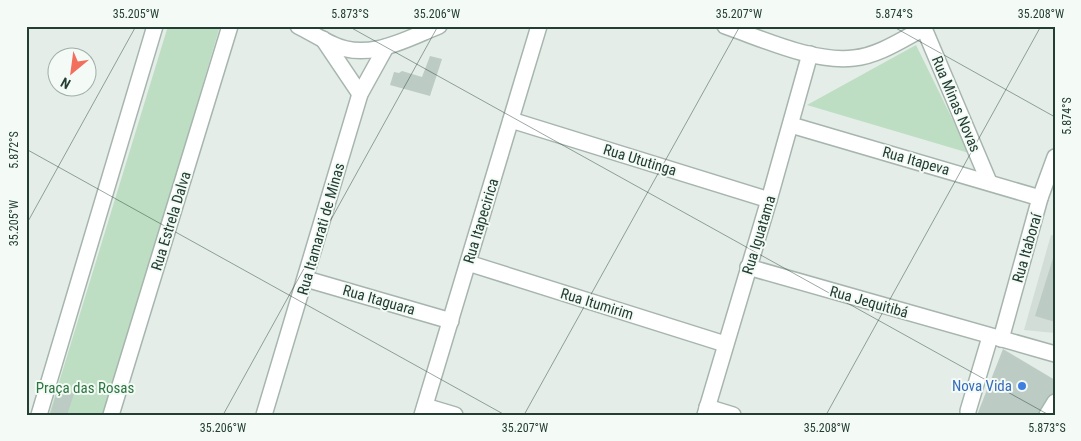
<svg xmlns="http://www.w3.org/2000/svg" width="1081" height="441" viewBox="0 0 1081 441" font-family="'Roboto Condensed',sans-serif">
  <rect width="100%" height="100%" fill="#e4ede8"/>
  <!-- built -->
  <path fill="#d2ddd7" d="M1051,235L1055,236V333L1024,330Z"/>
  <!-- green -->
  <g fill="#bddec2">
    <path d="M168,26H220L105,415H49Z"/>
    <path d="M916,45L969,153L807,105Z"/>
  </g>
  <!-- building -->
  <g fill="#bccbc3">
    <path d="M430,56L442,59L430,96L390,85L394,72L399,73L402,71L422,77Z"/>
    <path d="M1054,255H1055V322L1035,316Z"/>
    <path d="M1003,349L1055,380V392L1041,415H977Z"/>
    <path d="M58,388L74,394L67,415H50Z"/>
  </g>
  <g fill="none" stroke-linecap="round" stroke-linejoin="round">
    <defs>
      <g id="minor">
        <path d="M298,26C310,32 321,39 332,44C368,62 406,39 439,26"/>
        <path d="M725,26C763,39 814,63 854,58C878,56 903,39 924,28"/>
        <path d="M923,26L989,182"/>
        <path d="M323,39L360,94"/>
        <path d="M511,120L769,200"/>
        <path d="M791,125L1040,198"/>
        <path d="M468,263L725,344"/>
        <path d="M748,267L1055,354"/>
        <path d="M306,279L451,321"/>
        <path d="M1001,339L1040,198L1055,157"/>
        <path d="M425,406L455,415"/>
        <path d="M707,407L733,415"/>
        <path d="M968,411L990,337"/>
        <path d="M39,415L155,26"/>
        <path d="M111,415L230,26"/>
        <path d="M264,415L360,94L386,47"/>
        <path d="M422,415L539,26"/>
        <path d="M705,415L769,200L810,54"/>
      </g>
      <path id="secondary" d="M1047,415L1055,402"/>
    </defs>
    <!-- minor casing -->
    <use href="#minor" stroke="#a6b5ae" stroke-width="18"/>
    <!-- secondary casing -->
    <use href="#secondary" stroke="#a2b9ae" stroke-width="18"/>
    <!-- minor -->
    <use href="#minor" stroke="#fff" stroke-width="15"/>
    <!-- secondary -->
    <use href="#secondary" stroke="#fff" stroke-width="15"/>
  </g>
  <!-- ticks -->
  <path fill="none" stroke="#233f34" stroke-width="1" stroke-opacity="0.45" d="M348,26L1049,415M892,26L1055,117M26,149L505,415M26,225L136,26M223,415L438,26M524,415L740,26M826,415L1041,26"/>
  <!-- markers -->
  <circle fill="#3f7fe0" stroke="#f4faf6" stroke-width="2" cx="1022" cy="386" r="5"/>
  <g text-anchor="middle" stroke-width="4" stroke-linejoin="round" paint-order="stroke">
    <!-- street labels -->
    <g font-size="15" fill="#233f34" stroke="#f4faf6">
      <text transform="translate(956 104) rotate(67)" y="5">Rua Minas Novas</text>
      <text transform="translate(640 160) rotate(17)" y="5">Rua Ututinga</text>
      <text transform="translate(916 161) rotate(16)" y="5">Rua Itapeva</text>
      <text transform="translate(171 221) rotate(-73)" y="5">Rua Estrela Dalva</text>
      <text transform="translate(481 221) rotate(-73)" y="5">Rua Itapecirica</text>
      <text transform="translate(321 229) rotate(-74)" y="5">Rua Itamarati de Minas</text>
      <text transform="translate(759 235) rotate(-73)" y="5">Rua Iguatama</text>
      <text transform="translate(1027 248) rotate(-74)" y="5">Rua Itaboraí</text>
      <text transform="translate(379 300) rotate(16)" y="5">Rua Itaguara</text>
      <text transform="translate(869 302) rotate(16)" y="5">Rua Jequitibá</text>
      <text transform="translate(597 304) rotate(17)" y="5">Rua Itumirim</text>
    </g>
    <!-- shop labels -->
    <g font-size="15" fill="#366cbe" stroke="#f4faf6" text-anchor="end">
      <text x="1012" y="391">Nova Vida</text>
    </g>
    <!-- park labels -->
    <g font-size="15" fill="#2d7640" stroke="#f4faf6">
      <text x="85" y="393">Praça das Rosas</text>
    </g>
  </g>
  <!-- border -->
  <rect width="1081" height="441" fill="none" stroke="#f4faf6" stroke-width="55"/>
  <!-- north arrow -->
  <g transform="translate(72 72) rotate(209)"><circle r="24" fill="#f4faf6" stroke="#a0afa8"/>
  <path d="M0-4L9 19L0 12L-9 19Z" fill="#f26f5d"/>
  <text y="-8" font-size="14" font-weight="bold" text-anchor="middle" fill="#233f34">N</text>
  </g>
  <rect x="28" y="28" width="1026" height="386" fill="none" stroke="#233f34" stroke-width="2"/>
  <g font-size="12" text-anchor="middle" fill="#233f34">
    <text x="136" y="18">35.205°W</text>
    <text x="350" y="18">5.873°S</text>
    <text x="437" y="18">35.206°W</text>
    <text x="739" y="18">35.207°W</text>
    <text x="894" y="18">5.874°S</text>
    <text x="1041" y="18">35.208°W</text>
    <text transform="translate(1067 116) rotate(-90)" y="4">5.874°S</text>
    <text transform="translate(14 150) rotate(-90)" y="4">5.872°S</text>
    <text transform="translate(14 223) rotate(-90)" y="4">35.205°W</text>
    <text x="223" y="432">35.206°W</text>
    <text x="525" y="432">35.207°W</text>
    <text x="827" y="432">35.208°W</text>
    <text x="1047" y="432">5.873°S</text>
  </g>
</svg>
